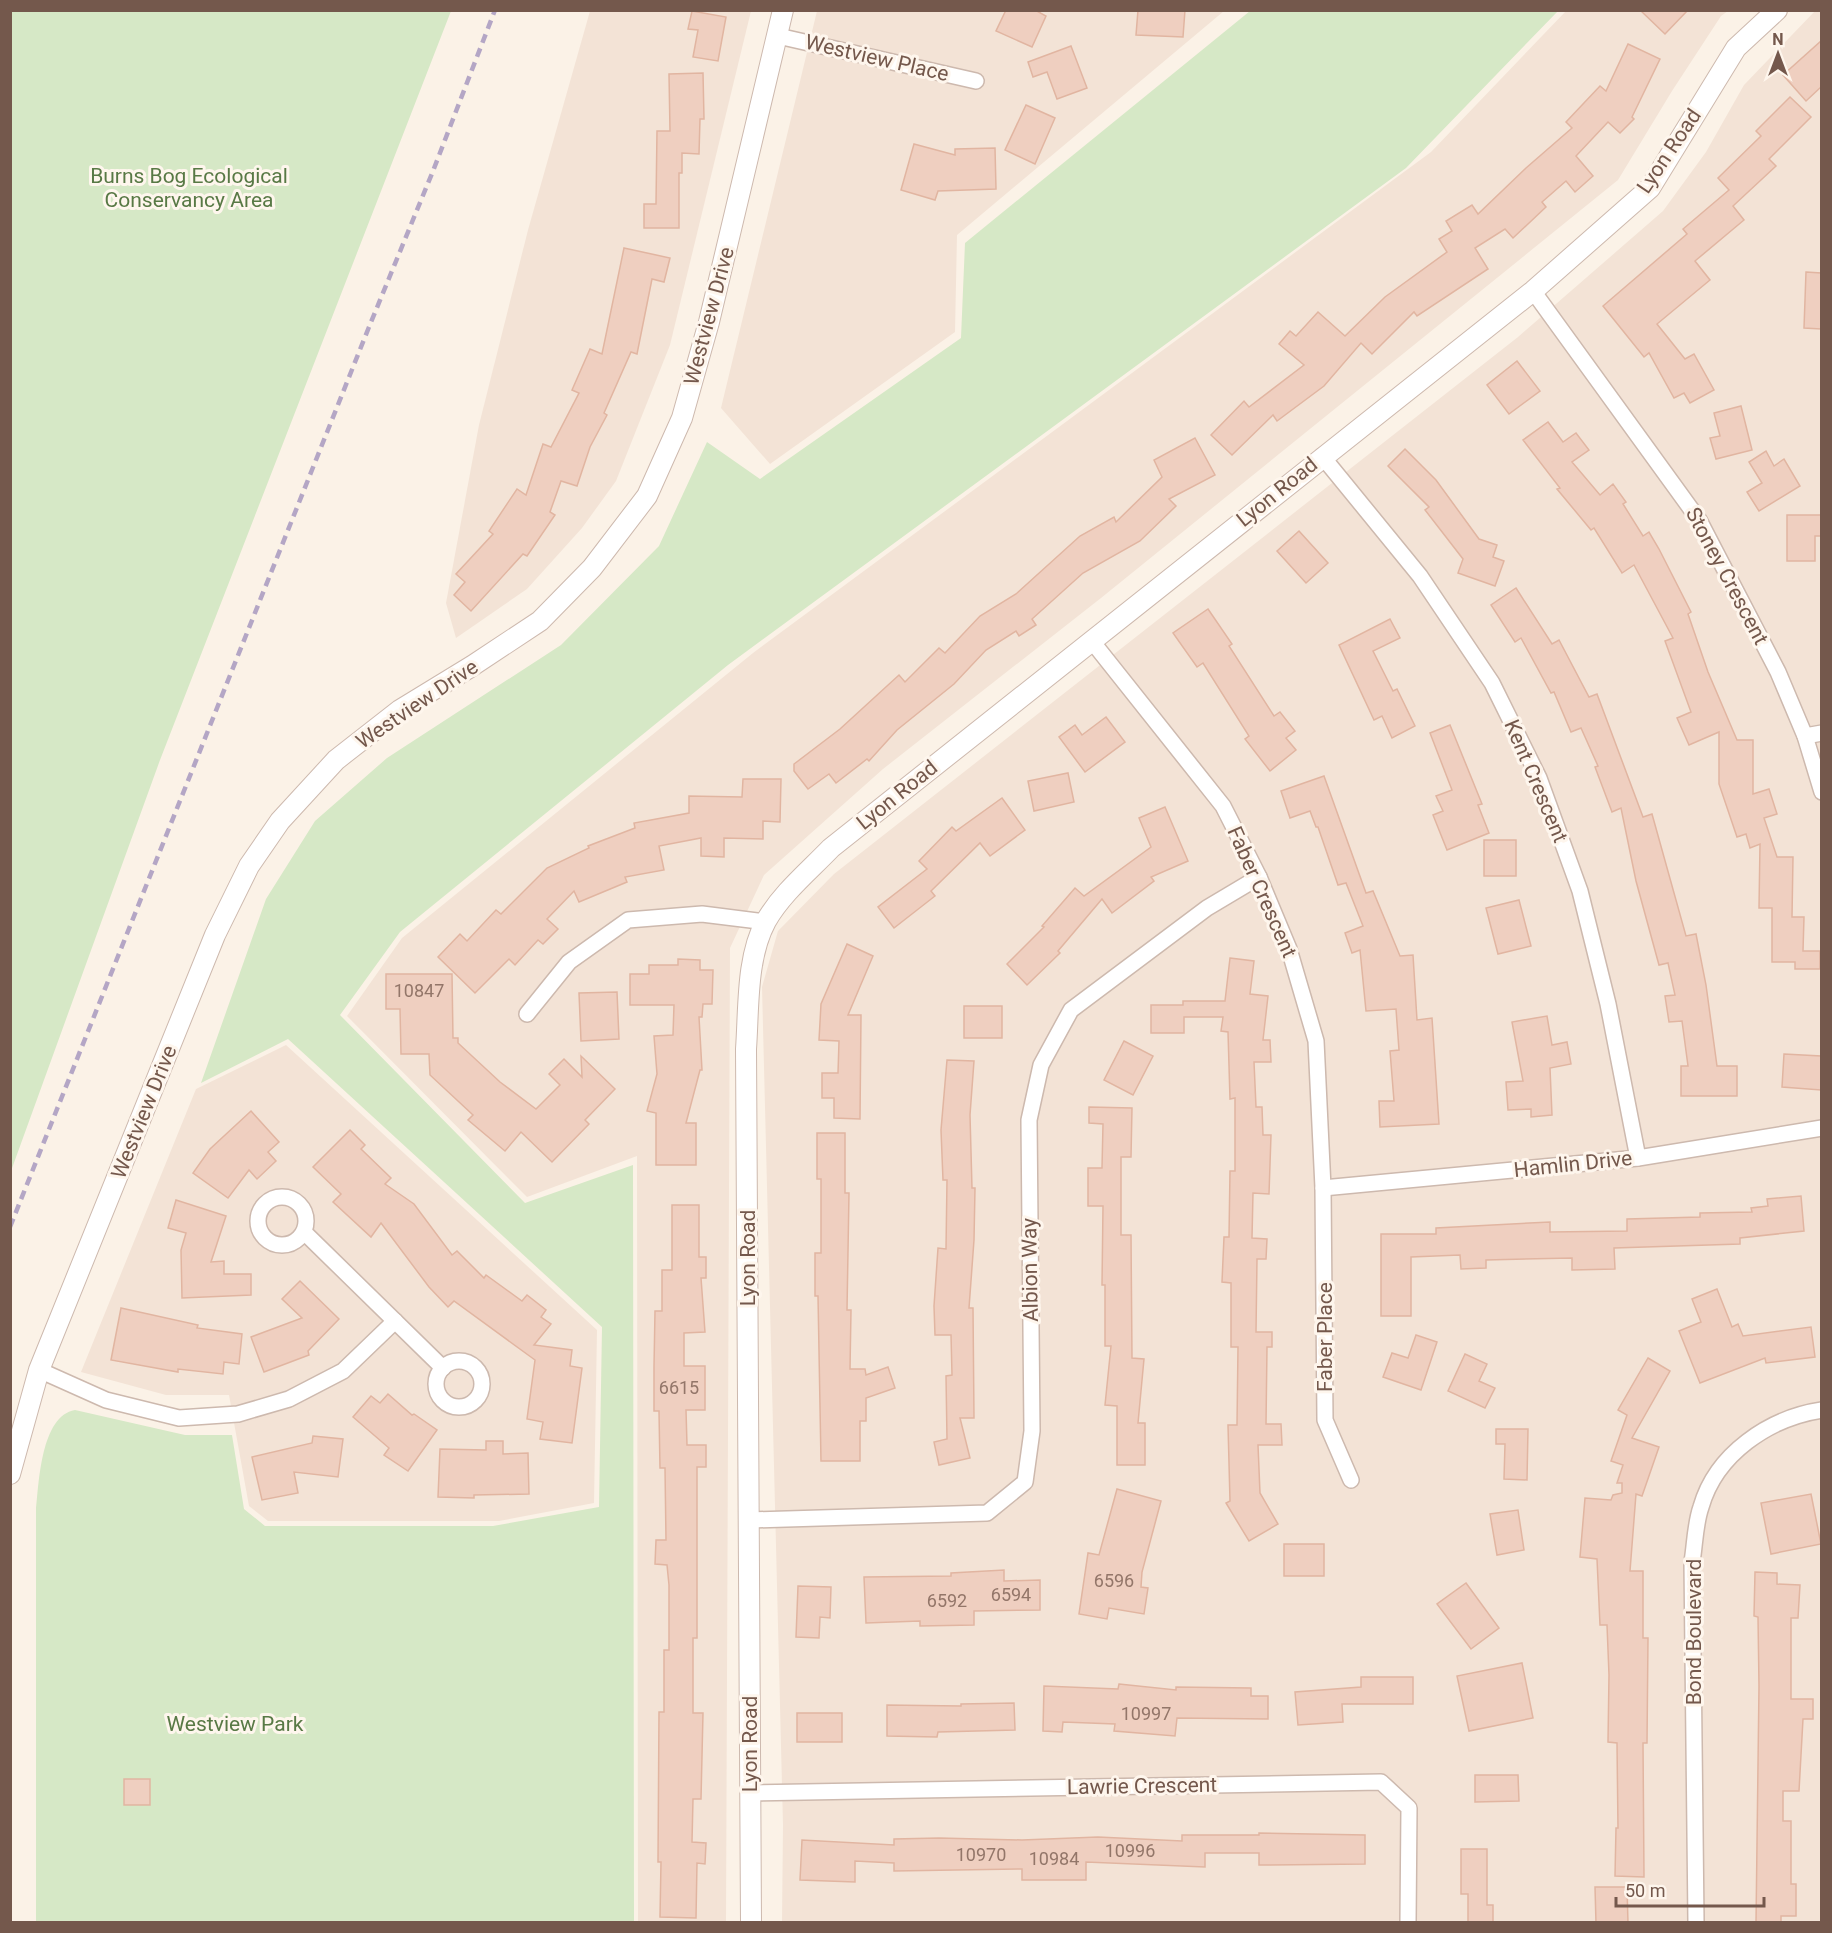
<svg xmlns="http://www.w3.org/2000/svg" width="1832" height="1933" viewBox="0 0 1832 1933" font-family="Roboto,sans-serif">
  <rect width="100%" height="100%" fill="#fbf2e7"/>
  <!-- residential -->
  <g fill="#f3e3d6">
    <path d="M590,11H751L670,345L616,481L582,528L527,589L456,638L446,603L479,425L528,230Z"/>
    <path d="M817,11H1224L957,235L955,332L770,464L721,408Z"/>
    <path d="M1566,11H1728L1721,16L1672,91L1618,180L1101,598L883,769L764,875L730,948L726,1922H638L637,1156L527,1197L347,1016L402,938L753,653L1431,152Z"/>
    <path d="M1815,11H1821V1922H782L783,1825L762,987L778,931L834,874L1518,337L1663,211L1706,152L1744,85Z"/>
    <path d="M286,1045L597,1330L594,1503L499,1521H268L249,1506L229,1395H166L81,1372L196,1089Z"/>
  </g>
  <!-- green -->
  <g fill="#d6e8c6">
    <path d="M11,10L451,11L160,760L11,1171Z"/>
    <path d="M1250,11H1558L1406,168L728,665L400,932L340,1015L525,1203L633,1165L634,1922H36V1510C39,1482 41,1416 75,1410L185,1435H232L244,1509L265,1526H493L599,1507L602,1327L288,1039L201,1083L266,899L315,821L387,758L561,645L659,546L707,442L760,479L961,338L965,243Z"/>
  </g>
  <!-- building -->
  <g fill="#efcfc0" stroke="#e1b5a1" stroke-width="1.5">
    <path d="M1006,10H1035L1046,16L1032,47L996,31Z"/>
    <path d="M1138,10H1185L1183,37L1136,35Z"/>
    <path d="M1640,10H1688L1665,34Z"/>
    <path d="M692,11L726,17L718,61L693,57L698,30L688,29Z"/>
    <path d="M1821,41V87L1806,101L1783,75Z"/>
    <path d="M1628,44L1660,59L1632,117L1634,119L1620,133L1608,122L1576,156L1593,176L1575,192L1566,181L1542,202L1546,207L1513,238L1505,229L1475,248L1488,269L1417,316L1414,312L1372,354L1361,343L1324,386L1277,421L1273,415L1232,455L1211,435L1244,401L1249,407L1304,365L1279,344L1290,331L1296,336L1318,312L1345,336L1385,297L1447,252L1439,239L1452,231L1446,221L1472,205L1478,214L1526,168L1572,128L1566,122L1600,86L1606,91Z"/>
    <path d="M1071,46L1087,88L1057,99L1047,72L1033,77L1028,62Z"/>
    <path d="M703,73L704,119H700L699,154L682,153V173H679V228H644V204H656L657,131H670L669,74Z"/>
    <path d="M1790,97L1811,117L1769,159L1776,166L1733,206L1744,220L1695,261L1710,280L1657,324L1685,359L1694,354L1714,390L1690,403L1684,393L1674,398L1649,353L1644,357L1603,306L1687,234L1683,229L1729,190L1718,178L1761,136L1756,131Z"/>
    <path d="M1026,105L1055,118L1035,164L1005,150Z"/>
    <path d="M914,144L955,155V149L995,148L996,189L938,191L935,200L901,190Z"/>
    <path d="M624,248L670,258L664,282L652,279L637,354L631,352L604,413L607,415L590,447L577,486L561,481L550,512L555,515L527,556L523,554L471,611L454,595L465,582L456,574L493,534L489,531L517,489L526,495L543,444L551,447L579,393L572,390L590,349L602,354Z"/>
    <path d="M1806,272L1821,273V329L1804,328Z"/>
    <path d="M1517,361L1540,391L1509,414L1487,385Z"/>
    <path d="M1741,406L1752,450L1716,459L1710,438L1720,436L1714,413Z"/>
    <path d="M1548,422L1563,442L1576,433L1589,450L1572,462L1600,495L1613,484L1626,502L1623,504L1643,536L1649,532L1659,549L1691,612L1688,614L1708,672L1737,740H1753V794L1769,789L1777,814L1764,818L1777,857H1793L1792,917H1804L1803,951H1820V969H1795V962H1772V908H1759L1760,844L1750,848L1746,834L1737,837L1719,784V732L1689,745L1677,718L1691,712L1665,641L1673,638L1634,565L1622,573L1594,528L1591,530L1557,489L1560,488L1523,440Z"/>
    <path d="M1195,438L1215,475L1169,499L1176,506L1140,541L1083,573L1032,619L1036,625L1019,636L1016,631L986,650L954,684L897,730L869,761L867,759L836,783L829,774L808,789L794,771V764L840,729L899,675L905,682L939,648L945,653L980,616L1016,594L1080,536L1114,517L1116,522L1162,477L1154,460Z"/>
    <path d="M1405,449L1436,480L1479,539L1497,545L1493,557L1504,561L1495,586L1458,573L1463,559L1425,510L1429,507L1388,466Z"/>
    <path d="M1766,451L1774,466L1784,459L1800,486L1759,511L1747,492L1762,483L1749,462Z"/>
    <path d="M1787,515H1821V536H1815V561H1787Z"/>
    <path d="M1299,531L1328,563L1306,583L1277,551Z"/>
    <path d="M1516,588L1552,644L1559,640L1589,697L1597,694L1643,817L1652,814L1686,936L1696,934L1706,985L1717,1066H1737V1096H1681V1066H1688L1682,1021L1669,1022L1665,996L1675,995L1668,963L1659,965L1636,881L1621,808L1612,812L1595,767L1598,766L1581,728L1571,732L1554,692L1551,693L1521,638L1515,642L1491,605Z"/>
    <path d="M1208,609L1232,644L1229,646L1274,716L1280,712L1295,731L1286,738L1296,750L1270,771L1245,739L1249,736L1203,663L1197,667L1173,633Z"/>
    <path d="M1390,619L1400,638L1373,651L1393,691L1397,689L1415,726L1392,738L1382,716L1374,720L1339,645Z"/>
    <path d="M1106,717L1125,742L1085,772L1059,737L1075,725L1082,735Z"/>
    <path d="M1450,725L1482,804L1478,805L1489,833L1447,850L1433,815L1443,811L1436,796L1452,790L1430,733Z"/>
    <path d="M1068,773L1074,802L1034,811L1028,781Z"/>
    <path d="M1324,776L1366,893L1373,891L1400,956L1413,955L1417,1020L1432,1018L1439,1124L1380,1127L1379,1101H1394L1390,1051L1399,1050L1396,1009L1366,1011L1360,950L1352,953L1345,933L1363,926L1346,883L1338,885L1318,827H1316L1310,811L1290,818L1281,791Z"/>
    <path d="M743,779H781L780,822L763,821V839L724,838V857L701,856V838L659,846L664,870L625,877L627,882L579,902L574,891L547,919L558,929L543,944L538,940L515,965L509,959L475,993L438,957L460,934L467,941L496,910L501,914L547,868L589,848L588,846L635,828L634,823L689,813V796L742,797Z"/>
    <path d="M1002,798L1025,830L990,856L980,843L931,891L935,896L894,928L878,907L927,869L919,861L952,827L956,831Z"/>
    <path d="M1165,807L1188,861L1151,877L1154,881L1112,913L1102,899L1058,951L1060,953L1027,985L1007,964L1044,927L1042,926L1075,888L1084,896L1151,847L1139,818Z"/>
    <rect x="1484" y="840" width="32" height="36"/>
    <path d="M1519,900L1531,946L1498,954L1486,908Z"/>
    <path d="M847,944L873,956L848,1015H861L860,1119L834,1118V1098H822V1073H838L839,1041L819,1040L821,1004Z"/>
    <path d="M1230,958L1254,961L1250,994L1268,996L1263,1040H1270L1271,1062H1254L1256,1107H1262L1263,1135H1271L1269,1194L1253,1193L1252,1238L1267,1239L1266,1259H1257L1256,1332H1272V1347H1267L1266,1424H1281L1282,1445H1258L1260,1493L1278,1524L1249,1541L1226,1503L1230,1501L1228,1425H1237L1238,1347H1231V1283L1222,1282L1224,1237H1229L1230,1171H1235V1098L1230,1099L1228,1032L1221,1031L1223,1017H1184V1033H1151V1005H1183V1001H1225Z"/>
    <path d="M678,959L700,960V970H713L712,1004H703L702,1017H699L702,1070H700L686,1123H696V1165H656V1113L647,1111L657,1074L654,1036L673,1035L674,1005H630V974H649V965H678Z"/>
    <path d="M386,974H452L453,1038H458V1043L500,1082L536,1109L560,1085L549,1074L564,1059L582,1077L581,1056L615,1089L585,1120L589,1124L552,1162L521,1132L505,1151L468,1120L473,1115L430,1075L429,1054H401L400,1009H386Z"/>
    <path d="M617,992L619,1039L581,1041L579,993Z"/>
    <rect x="964" y="1006" width="38" height="32"/>
    <path d="M1547,1016L1552,1045L1567,1042L1571,1064L1550,1068L1552,1115L1531,1117V1109L1508,1110L1506,1082L1523,1081L1512,1022Z"/>
    <path d="M1124,1041L1153,1056L1133,1095L1104,1080Z"/>
    <path d="M1784,1054L1821,1056V1090L1782,1087Z"/>
    <path d="M947,1060L974,1061L970,1115L972,1188H975L974,1240L969,1308H973L974,1418H960L970,1458L939,1465L934,1442L947,1439L946,1376L952,1375L951,1335H935L934,1306L938,1248L946,1249L947,1180H943L941,1130Z"/>
    <path d="M1089,1107L1132,1108L1131,1157H1121V1235H1131L1132,1358L1144,1359L1138,1423H1145V1465H1117V1406L1105,1405L1111,1346H1105V1285H1102L1103,1206H1088V1168H1102L1103,1124L1089,1123Z"/>
    <path d="M251,1111L279,1142L268,1152L276,1161L257,1179L249,1170L228,1198L193,1173L210,1149Z"/>
    <path d="M350,1130L365,1145L361,1149L391,1178L385,1184L414,1204L452,1255L457,1251L484,1278L486,1275L522,1301L527,1295L546,1310L541,1317L551,1324L534,1345L572,1350L570,1366L582,1368L572,1443L540,1439L543,1422L527,1419L535,1360L454,1301L448,1307L429,1287L381,1223L371,1237L333,1202L341,1194L313,1167Z"/>
    <path d="M817,1133H845V1193H849L847,1310H851L850,1369H865L866,1375L888,1367L895,1388L866,1398V1421H860V1461H821L818,1296H815V1253H821V1179H817Z"/>
    <path d="M1801,1196L1804,1231L1740,1238V1244L1614,1248L1615,1269L1572,1270V1258L1486,1260V1268L1461,1269L1460,1255L1411,1257V1316H1381V1234H1436V1228L1550,1222V1232L1627,1231V1219L1700,1217V1213L1752,1212L1751,1208L1768,1206L1767,1199Z"/>
    <path d="M176,1200L226,1216L211,1262L224,1261V1274H251V1295L182,1298L181,1250L186,1233L168,1228Z"/>
    <path d="M672,1205H699V1257H706V1278H701L705,1332L684,1333V1366H705V1410H686L687,1445H706V1467H697V1638H693V1713H703L701,1799H693L692,1842L706,1843L705,1864L697,1863L696,1918L660,1917L661,1862H658L659,1712H664V1650H669V1585L667,1565L655,1564L656,1540H666L665,1468H660L659,1411H654V1367L655,1311H662V1270H672Z"/>
    <path d="M300,1281L339,1319L308,1351L309,1355L264,1372L251,1337L302,1318L282,1299Z"/>
    <path d="M1717,1289L1732,1327L1738,1324L1743,1336L1811,1327L1815,1357L1766,1363L1765,1358L1700,1383L1679,1331L1701,1322L1692,1299Z"/>
    <path d="M121,1308L198,1325L197,1328L242,1334L239,1364L224,1362L223,1374L178,1369V1372L111,1360Z"/>
    <path d="M1416,1335L1437,1342L1421,1390L1383,1377L1392,1353L1408,1358Z"/>
    <path d="M1465,1354L1487,1364L1479,1381L1495,1388L1485,1408L1448,1391Z"/>
    <path d="M1648,1358L1670,1371L1632,1438L1659,1447L1642,1496L1636,1494L1630,1571H1643V1638H1648L1647,1743H1643L1644,1877L1615,1876L1616,1828H1618L1617,1743L1608,1742L1609,1675L1607,1625H1600L1597,1559L1580,1557L1585,1498L1611,1500L1613,1495L1622,1493V1483H1617L1623,1465L1611,1461L1627,1415L1618,1410Z"/>
    <path d="M388,1394L412,1415L414,1414L437,1430L408,1471L384,1455L389,1448L353,1417L371,1396L380,1403Z"/>
    <path d="M1496,1429H1528L1527,1480L1504,1479L1505,1444H1496Z"/>
    <path d="M313,1436L343,1439L338,1477L294,1472L298,1493L262,1500L252,1457L312,1443Z"/>
    <path d="M486,1441H503V1454L528,1453L529,1494L474,1495V1498L438,1497L440,1449L486,1450Z"/>
    <path d="M1117,1489L1161,1501L1142,1572L1141,1587L1148,1588L1144,1614L1109,1608L1107,1619L1079,1614L1088,1553L1099,1555Z"/>
    <path d="M1811,1494L1821,1544L1771,1554L1761,1503Z"/>
    <path d="M1518,1510L1524,1550L1497,1555L1490,1514Z"/>
    <rect x="1284" y="1544" width="40" height="32"/>
    <path d="M1004,1570V1581L1040,1580V1610L974,1611V1625L920,1626V1621L866,1623L864,1577L951,1576V1573Z"/>
    <path d="M1755,1572L1777,1573V1584L1800,1585L1798,1618H1791V1699H1813V1719H1803L1799,1791H1783V1821H1791V1884H1796V1916H1781V1923H1756L1759,1686L1758,1617L1754,1616Z"/>
    <path d="M1466,1583L1499,1628L1471,1649L1437,1604Z"/>
    <path d="M798,1586L831,1587L830,1618L820,1617L819,1638L796,1637Z"/>
    <path d="M1522,1663L1533,1718L1469,1731L1457,1676Z"/>
    <path d="M1361,1677H1413V1704H1342L1343,1722L1298,1725L1295,1692L1361,1687Z"/>
    <path d="M1119,1684L1176,1690V1687L1251,1688V1696H1268V1719L1177,1718L1175,1736L1114,1731L1115,1724L1063,1722L1062,1732L1043,1731L1044,1686L1118,1689Z"/>
    <path d="M1014,1703L1015,1730L938,1732L937,1737L887,1736V1705L961,1706V1704Z"/>
    <rect x="797" y="1713" width="45" height="29"/>
    <path d="M1475,1775H1518L1519,1801L1475,1802Z"/>
    <rect x="124" y="1779" width="26" height="26"/>
    <path d="M1259,1833L1365,1835V1864L1259,1865V1853H1205V1867L1086,1862V1880H1022V1869L894,1871V1863L855,1861V1882L800,1880L802,1840L894,1845V1839L939,1838L1022,1840L1098,1837L1182,1841V1835H1259Z"/>
    <path d="M1461,1849H1487V1905H1493V1923H1468V1894H1461Z"/>
    <path d="M1595,1887H1627L1628,1923H1596Z"/>
  </g>
  <g fill="none" stroke-linecap="round" stroke-linejoin="round">
    <defs>
      <g id="minor">
        <path d="M778,36L976,81"/>
        <path d="M1533,291L1699,520L1778,672L1805,736L1822,792"/>
        <path d="M1322,456L1420,576L1492,683L1539,778L1580,891L1608,1004L1638,1158"/>
        <path d="M1091,640L1223,806L1259,877L1289,949L1316,1041L1323,1188L1325,1420L1351,1480"/>
        <path d="M1805,736L1822,733"/>
        <path d="M527,1014L569,962L628,920L702,914L766,922"/>
        <path d="M1323,1188L1638,1158L1822,1128"/>
        <circle cx="282" cy="1221" r="24"/>
        <path d="M304,1232L443,1368"/>
        <circle cx="459" cy="1384" r="23"/>
        <path d="M39,1370L106,1400L179,1418L238,1414L289,1399L343,1371L395,1321"/>
        <path d="M750,1520L987,1513L1025,1482L1032,1431L1029,1120L1041,1065L1071,1010L1207,908L1259,877"/>
        <path d="M749,1793L1381,1782L1409,1808L1408,1922"/>
        <path d="M1696,1922L1692,1562C1695,1544 1695,1524 1701,1507C1716,1454 1769,1418 1822,1410"/>
      </g>
      <g id="tertiary">
        <path d="M10,1474L39,1370L215,935L249,866L280,821L336,760L400,710L472,666L540,621L592,568L647,496L682,418L709,322L783,10"/>
        <path d="M751,1922L746,1049C749,1008 746,958 766,921C782,893 809,871 831,848L1533,291L1650,188L1736,48L1777,10"/>
      </g>
    </defs>
    <!-- minor casing -->
    <use href="#minor" stroke="#cdb9ae" stroke-width="18"/>
    <!-- tertiary casing -->
    <use href="#tertiary" stroke="#cdb9ae" stroke-width="22"/>
    <!-- minor -->
    <use href="#minor" stroke="#fff" stroke-width="15"/>
    <!-- tertiary -->
    <use href="#tertiary" stroke="#fff" stroke-width="20"/>
    <!-- rail -->
    <path stroke="#b4a6c5" stroke-width="4.5" stroke-dasharray="9 6" stroke-linecap="butt" d="M10,1227L369,327L433,171L495,10"/>
  </g>
  <g text-anchor="middle" stroke-width="6" stroke-linejoin="round" paint-order="stroke">
    <!-- number labels -->
    <g font-size="18" fill="#937669">
      <text x="419" y="997">10847</text>
      <text x="679" y="1394">6615</text>
      <text x="1114" y="1587">6596</text>
      <text x="1011" y="1601">6594</text>
      <text x="947" y="1607">6592</text>
      <text x="1146" y="1720">10997</text>
      <text x="1130" y="1857">10996</text>
      <text x="981" y="1861">10970</text>
      <text x="1054" y="1865">10984</text>
    </g>
    <!-- street labels -->
    <g font-size="21" fill="#74584c" stroke="#fef6ed">
      <text transform="translate(877 58) rotate(13)" y="7">Westview Place</text>
      <text transform="translate(1669 151) rotate(-56)" y="7">Lyon Road</text>
      <text transform="translate(709 316) rotate(-75)" y="7">Westview Drive</text>
      <text transform="translate(1277 492) rotate(-39)" y="7">Lyon Road</text>
      <text transform="translate(1727 576) rotate(62)" y="7">Stoney Crescent</text>
      <text transform="translate(417 704) rotate(-34)" y="7">Westview Drive</text>
      <text transform="translate(1536 781) rotate(67)" y="7">Kent Crescent</text>
      <text transform="translate(897 795) rotate(-39)" y="7">Lyon Road</text>
      <text transform="translate(1262 892) rotate(66)" y="7">Faber Crescent</text>
      <text transform="translate(144 1112) rotate(-68)" y="7">Westview Drive</text>
      <text transform="translate(1573 1164) rotate(-6)" y="7">Hamlin Drive</text>
      <text transform="translate(748 1258) rotate(-90)" y="7">Lyon Road</text>
      <text transform="translate(1030 1270) rotate(-91)" y="7">Albion Way</text>
      <text transform="translate(1325 1337) rotate(-90)" y="7">Faber Place</text>
      <text transform="translate(1694 1632) rotate(-90)" y="7">Bond Boulevard</text>
      <text transform="translate(750 1744) rotate(-90)" y="7">Lyon Road</text>
      <text transform="translate(1142 1786) rotate(-1)" y="7">Lawrie Crescent</text>
    </g>
    <!-- park labels -->
    <g font-size="21" fill="#587945" stroke="#fef6ed">
      <text x="189" y="183">Burns Bog Ecological<tspan x="189" dy="24">Conservancy Area</tspan></text>
      <text x="235" y="1731">Westview Park</text>
    </g>
  </g>
  <!-- border -->
  <rect width="1832" height="1933" fill="none" stroke="#74584c" stroke-width="24"/>
  <!-- north arrow -->
  <g transform="translate(1778 54)" stroke="#fef6ed" stroke-width="4.5" paint-order="stroke">
  <path d="M0-4.5L10 22L0 15L-10 22Z" fill="#74584c"/>
  <text y="-9" font-size="16" font-weight="bold" text-anchor="middle" fill="#74584c">N</text>
  </g>
  <!-- scale -->
  <path d="M1616 1897v9h148v-9" fill="none" stroke="#74584c" stroke-width="3"/>
  <text x="1625" y="1897" font-size="18" fill="#74584c" stroke="#fef6ed" stroke-width="4.5" paint-order="stroke">50 m</text>
</svg>
